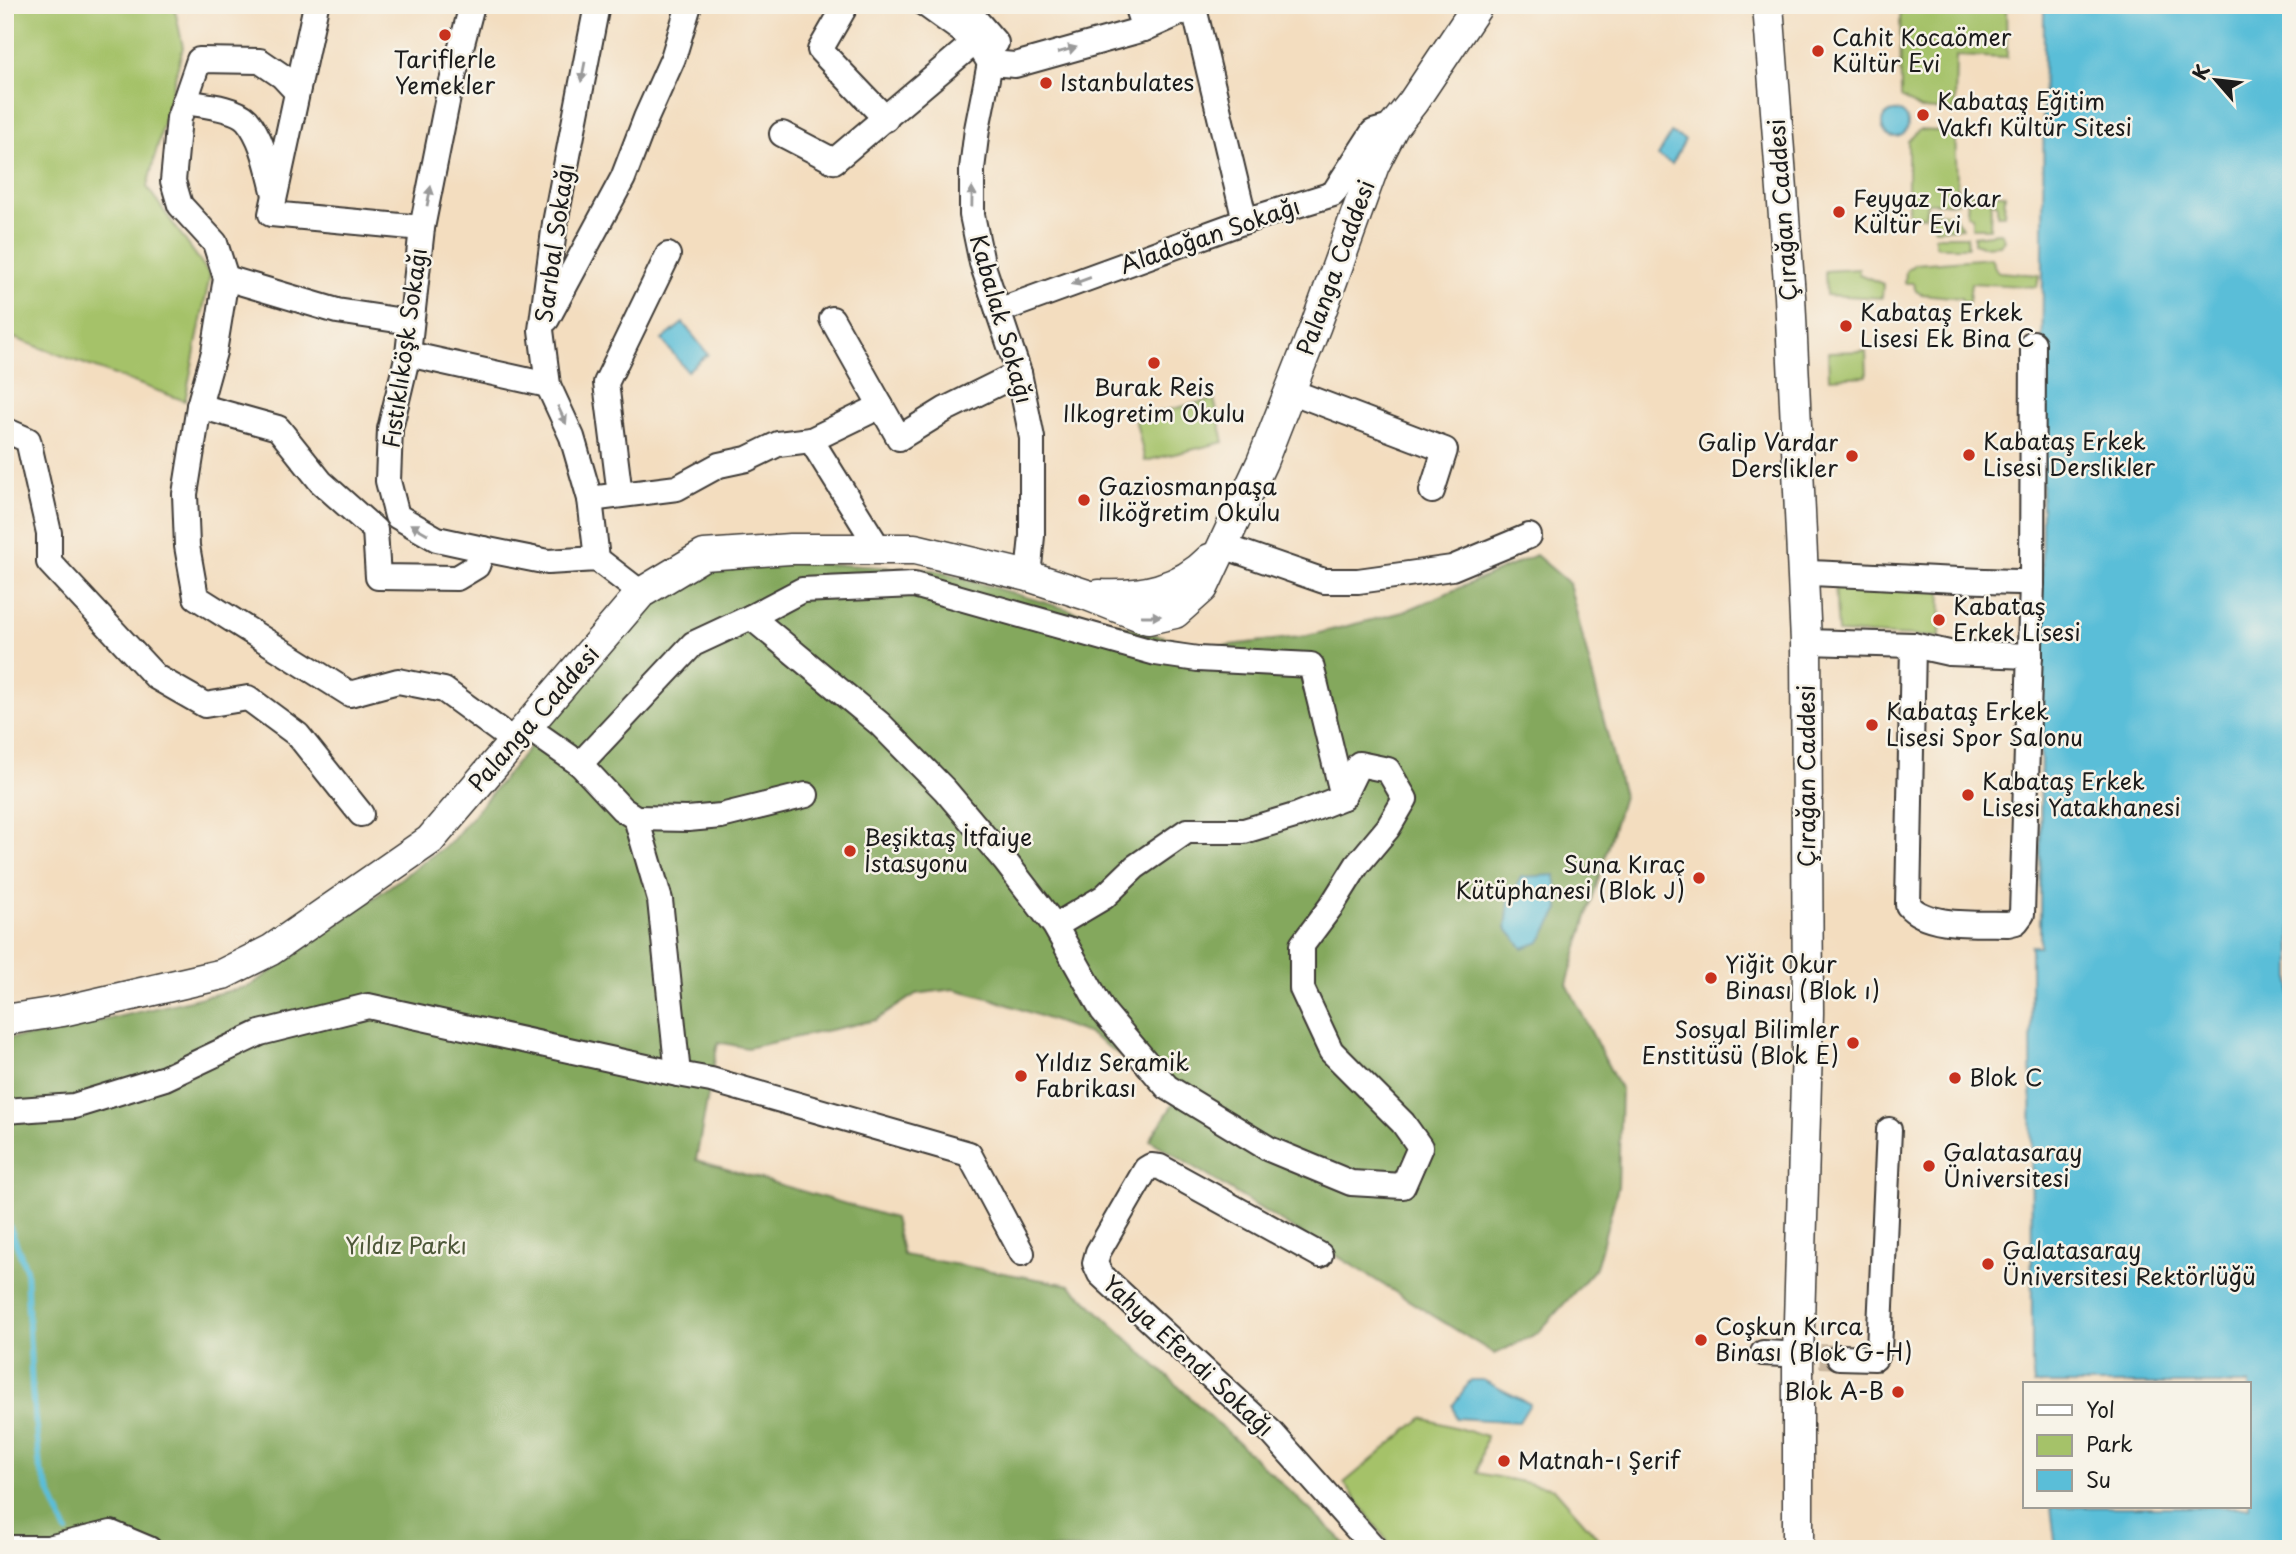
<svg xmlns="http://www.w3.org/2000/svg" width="2296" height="1554" viewBox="0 0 2296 1554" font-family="'Playpen Sans',sans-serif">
  <rect width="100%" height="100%" fill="#f7f3e8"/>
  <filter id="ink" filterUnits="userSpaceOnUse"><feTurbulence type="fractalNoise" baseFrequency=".0143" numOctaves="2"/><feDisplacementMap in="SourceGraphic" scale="14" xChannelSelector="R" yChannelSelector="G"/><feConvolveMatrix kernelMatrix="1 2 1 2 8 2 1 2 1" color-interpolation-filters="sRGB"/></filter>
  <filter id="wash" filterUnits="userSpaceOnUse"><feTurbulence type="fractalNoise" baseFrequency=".00686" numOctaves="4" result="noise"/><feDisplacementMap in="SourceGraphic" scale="28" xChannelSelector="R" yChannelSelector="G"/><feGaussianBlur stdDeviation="1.57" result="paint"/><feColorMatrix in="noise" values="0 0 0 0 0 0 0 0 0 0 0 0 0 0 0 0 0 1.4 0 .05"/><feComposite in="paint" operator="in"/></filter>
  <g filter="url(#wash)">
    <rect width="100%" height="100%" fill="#f3ddbf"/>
    <!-- green -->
    <g fill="#a5c269" stroke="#606f42" stroke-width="2">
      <path d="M5,5H174L183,47L147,187L210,275L185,401L14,338L5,340Z"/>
      <path d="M1900,5H2006L2007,58L1956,56L1955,111L1920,109L1901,97Z"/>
      <path d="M1919,130L1955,132L1958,203H1927L1925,216L1908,215V141Z"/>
      <path d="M1968,193L2005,194L2004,215H1997V203L1991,202L1990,228H1972V216L1967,215Z"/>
      <path d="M1931,213H1953L1962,228L1935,229Z"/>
      <path d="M1999,233L2002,234L2004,240L2000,245L1982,246L1974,243V236Z"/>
      <path d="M1935,236H1967L1968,247H1938L1935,244Z"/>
      <path d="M1991,258L1996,270L1999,272L2039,275L2037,287L1971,283L1969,302H1963L1961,298L1921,294L1916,291L1913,283H1905L1906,271L1915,264Z"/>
      <path d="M1859,269V274L1883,284L1882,298L1826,295L1825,271Z"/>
      <path d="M1866,351L1867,376L1829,378L1828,352Z"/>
      <path d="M1214,399L1224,442L1145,461L1135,418Z"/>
      <path d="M1835,585L1941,590L1940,637L1838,633Z"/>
      <path d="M1422,1418L1486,1436L1477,1473L1554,1488L1608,1549H1393L1344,1483Z"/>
    </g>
    <!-- forest -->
    <path fill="#84a85d" stroke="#50623c" stroke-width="2" d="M1536,555L1569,583L1623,796L1567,984L1621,1091L1618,1187L1596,1268L1538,1333L1495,1354L1150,1140L1174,1103L1136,1066L1089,1034L992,999L954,989L916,994L876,1020L747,1048L718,1042L696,1160L894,1218L903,1255L1070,1285L1340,1538L1349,1549H5V1038L36,1036L250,986L313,942L451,842L646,606L710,568L772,561L934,570L1152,634L1213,647L1307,636L1403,612Z"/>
    <!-- water -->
    <g fill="#5abed8" stroke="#3b6d7a" stroke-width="2">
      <path d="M2044,5H2291V1549H2056L2051,1507H2249V1384H2034L2032,1367L2031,946H2040Z"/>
      <circle cx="1895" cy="124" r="13"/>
      <path d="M1671,133L1685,140L1672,164L1658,156Z"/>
      <path d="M683,323L708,354L687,371L662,340Z"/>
      <path d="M1555,875L1559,909L1540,942L1523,948L1506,928L1509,900L1521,877Z"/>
      <path d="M1471,1380H1483L1530,1404L1519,1422L1456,1418L1453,1405Z"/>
    </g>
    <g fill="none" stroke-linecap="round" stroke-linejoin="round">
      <!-- stream -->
      <path stroke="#5abed8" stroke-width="6" d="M5,1215L26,1269L32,1390L40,1469L67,1532"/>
    </g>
  </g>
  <g filter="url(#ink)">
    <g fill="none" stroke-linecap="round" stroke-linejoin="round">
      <!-- minor-tunnel -->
      <path stroke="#c8b69e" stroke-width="24" stroke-dasharray="24 12" stroke-linecap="butt" d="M1784,1354L1839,1357"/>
      <defs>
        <g id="minor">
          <path d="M316,5L271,214L422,228"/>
          <path d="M472,5L448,97L422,228L408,354L390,429L388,481L397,516L437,539L483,549L548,562L597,559L641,593"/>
          <path d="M597,5L555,223L541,330L548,385L572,437L590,499L597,559"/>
          <path d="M846,5L820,50L886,119"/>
          <path d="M926,5L976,41L990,63L1015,65L1144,29L1198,5"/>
          <path d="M963,5L996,43"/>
          <path d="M1136,5L1144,29"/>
          <path d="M1194,8L1245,221"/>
          <path d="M990,63L977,129L972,169V215L982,263L1019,373L1032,438V536L1028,576"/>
          <path d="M297,92L282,76L260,61L199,60L179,118L173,181L180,205L215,243L226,278L214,352L199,406L185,494L187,546L196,597L350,694L398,681L444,690L515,742"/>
          <path d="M184,102C201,105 235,107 247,120C263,139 268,168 274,191"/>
          <path d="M782,134L834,161L976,41"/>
          <path d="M226,278L337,311L410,322"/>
          <path d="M998,311L1245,221L1333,194L1373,132L1394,126"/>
          <path d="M547,319L623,178L646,118L673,58L689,5"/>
          <path d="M832,319L899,438L946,409L1019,373"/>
          <path d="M408,354L548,385"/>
          <path d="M1290,391L1445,450L1432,491"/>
          <path d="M199,406L278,428L321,482L375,530L378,577L457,578L477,566L483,549"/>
          <path d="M5,430L28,440L49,533V562L156,677L205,705L248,698L298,735L361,814"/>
          <path d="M811,440L879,549"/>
          <path d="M620,495L606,383L668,255"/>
          <path d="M590,499L677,488L719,465L747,459L778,444L811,440L881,406"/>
          <path d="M1223,546L1324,581H1358L1452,568L1529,536"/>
          <path d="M1804,573C1881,575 1956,582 2032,582"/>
          <path d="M751,617L802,590L914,585L1156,653L1198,659L1311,665L1343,797"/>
          <path d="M1806,642L1913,645L1949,653L2030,656"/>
          <path d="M1913,645L1908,905C1927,928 1980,923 2008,924L2016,922L2022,914L2032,582L2033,343"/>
          <path d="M580,764L693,644L751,617L880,724L945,790L1005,861L1055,926L1103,1011L1167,1087L1269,1149L1351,1183L1403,1186L1420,1147L1403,1123L1331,1051L1302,989V945L1332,905L1357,865L1388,828L1405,799L1388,770L1359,764L1343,797L1298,815L1244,831H1187L1135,867L1104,897L1055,926"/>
          <path d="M636,818L688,819L721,816L806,795"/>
          <path d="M678,1074L711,1080L969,1154L1022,1253"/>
          <path d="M5,1111L74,1106L165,1078L260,1033L368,1006L678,1074L660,900L636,818L622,809L580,764L527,727"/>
          <path d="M1320,1255L1160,1167L1151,1166L1146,1169L1098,1252L1095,1263L1100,1274L1271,1432L1375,1549"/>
          <path d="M1763,1353L1784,1354"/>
          <path d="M1839,1357L1875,1358L1879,1350L1889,1130"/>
          <path d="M5,1548H48L111,1533L149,1549"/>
        </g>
        <g id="major">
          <path d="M1768,5L1790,296L1806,642L1808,1013L1798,1356V1549"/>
          <path d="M1099,595C1140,597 1180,590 1210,559"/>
          <path d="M5,1020L63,1011L223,974L271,950L430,840L641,593L704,555L790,549H915L1028,576L1087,595L1148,619L1175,613L1203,588L1262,462L1316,325L1374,165L1394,126L1413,102L1478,5"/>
        </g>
      </defs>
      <!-- minor casing -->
      <use href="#minor" stroke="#3c3934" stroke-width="28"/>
      <!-- major casing -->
      <use href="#major" stroke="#3c3934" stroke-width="33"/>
      <!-- minor -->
      <use href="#minor" stroke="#fff" stroke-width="24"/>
      <!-- major -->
      <use href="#major" stroke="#fff" stroke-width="30"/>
    </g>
    <!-- one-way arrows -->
    <defs><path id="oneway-solid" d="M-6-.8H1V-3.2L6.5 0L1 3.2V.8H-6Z" transform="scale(1.75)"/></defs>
    <g fill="#999">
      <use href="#oneway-solid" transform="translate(1067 50) rotate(-16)"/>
      <use href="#oneway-solid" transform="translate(583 72) rotate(101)"/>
      <use href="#oneway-solid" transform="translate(429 196) rotate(-79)"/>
      <use href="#oneway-solid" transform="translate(972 197) rotate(-89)"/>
      <use href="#oneway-solid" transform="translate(1081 281) rotate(160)"/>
      <use href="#oneway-solid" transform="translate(562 415) rotate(65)"/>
      <use href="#oneway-solid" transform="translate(419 529) rotate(-150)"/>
      <use href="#oneway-solid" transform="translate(1151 616)"/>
    </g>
  </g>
  <!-- markers -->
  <g fill="#c8321e" stroke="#f7f3e8" stroke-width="2.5">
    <circle cx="445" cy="35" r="7"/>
    <circle cx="1818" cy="51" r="7"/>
    <circle cx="1046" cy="83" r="7"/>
    <circle cx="1923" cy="115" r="7"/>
    <circle cx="1839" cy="212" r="7"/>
    <circle cx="1846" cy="326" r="7"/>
    <circle cx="1154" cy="363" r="7"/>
    <circle cx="1969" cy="455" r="7"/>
    <circle cx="1852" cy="456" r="7"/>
    <circle cx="1084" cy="500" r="7"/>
    <circle cx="1939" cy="620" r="7"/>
    <circle cx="1872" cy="725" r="7"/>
    <circle cx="1968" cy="795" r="7"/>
    <circle cx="850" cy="851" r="7"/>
    <circle cx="1699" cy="878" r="7"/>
    <circle cx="1711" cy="978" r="7"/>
    <circle cx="1853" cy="1043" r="7"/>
    <circle cx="1021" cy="1076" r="7"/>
    <circle cx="1955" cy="1078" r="7"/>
    <circle cx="1929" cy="1166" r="7"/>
    <circle cx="1988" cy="1264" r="7"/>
    <circle cx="1701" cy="1340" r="7"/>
    <circle cx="1898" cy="1392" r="7"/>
    <circle cx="1504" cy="1461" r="7"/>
  </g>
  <g text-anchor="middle" stroke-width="5" stroke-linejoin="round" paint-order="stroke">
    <!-- poi labels -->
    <g font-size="23" fill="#1c1c1c" stroke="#f7f3e8" text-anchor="start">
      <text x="1832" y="46">Cahit Kocaömer<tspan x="1832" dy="26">Kültür Evi</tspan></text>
      <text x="445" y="68" text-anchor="middle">Tariflerle<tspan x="445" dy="26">Yemekler</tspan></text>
      <text x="1060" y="91">Istanbulates</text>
      <text x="1937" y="110">Kabataş Eğitim<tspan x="1937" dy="26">Vakfı Kültür Sitesi</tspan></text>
      <text x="1853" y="207">Feyyaz Tokar<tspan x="1853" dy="26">Kültür Evi</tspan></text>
      <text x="1860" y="321">Kabataş Erkek<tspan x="1860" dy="26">Lisesi Ek Bina C</tspan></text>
      <text x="1154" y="396" text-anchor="middle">Burak Reis<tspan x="1154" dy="26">Ilkogretim Okulu</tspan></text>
      <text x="1983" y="450">Kabataş Erkek<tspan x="1983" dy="26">Lisesi Derslikler</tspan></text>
      <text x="1838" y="451" text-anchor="end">Galip Vardar<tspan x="1838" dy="26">Derslikler</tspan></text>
      <text x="1098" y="495">Gaziosmanpaşa<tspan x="1098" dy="26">İlköğretim Okulu</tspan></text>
      <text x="1953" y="615">Kabataş<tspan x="1953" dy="26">Erkek Lisesi</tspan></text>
      <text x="1886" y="720">Kabataş Erkek<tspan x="1886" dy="26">Lisesi Spor Salonu</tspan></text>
      <text x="1982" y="790">Kabataş Erkek<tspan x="1982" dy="26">Lisesi Yatakhanesi</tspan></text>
      <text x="864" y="846">Beşiktaş İtfaiye<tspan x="864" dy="26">İstasyonu</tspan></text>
      <text x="1685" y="873" text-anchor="end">Suna Kıraç<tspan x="1685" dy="26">Kütüphanesi (Blok J)</tspan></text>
      <text x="1725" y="973">Yiğit Okur<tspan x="1725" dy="26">Binası (Blok ı)</tspan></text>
      <text x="1839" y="1038" text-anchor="end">Sosyal Bilimler<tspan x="1839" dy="26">Enstitüsü (Blok E)</tspan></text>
      <text x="1035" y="1071">Yıldız Seramik<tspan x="1035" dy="26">Fabrikası</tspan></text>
      <text x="1969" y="1086">Blok C</text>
      <text x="1943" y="1161">Galatasaray<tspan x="1943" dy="26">Üniversitesi</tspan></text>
      <text x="2002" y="1259">Galatasaray<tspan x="2002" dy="26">Üniversitesi Rektörlüğü</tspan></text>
      <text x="1715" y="1335">Coşkun Kırca<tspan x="1715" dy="26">Binası (Blok G-H)</tspan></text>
      <text x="1884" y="1400" text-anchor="end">Blok A-B</text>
      <text x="1518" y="1469">Matnah-ı Şerif</text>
    </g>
    <!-- street labels -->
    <g font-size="23" fill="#1c1c1c" stroke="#f7f3e8">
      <text transform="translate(1783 210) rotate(-94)" y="8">Çırağan Caddesi</text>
      <text transform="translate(1210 236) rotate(-19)" y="8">Aladoğan Sokağı</text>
      <text transform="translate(555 243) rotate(-82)" y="8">Sarıbal Sokağı</text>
      <text transform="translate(1336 268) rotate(-70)" y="8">Palanga Caddesi</text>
      <text transform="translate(1001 319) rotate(74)" y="8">Kabalak Sokağı</text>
      <text transform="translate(405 348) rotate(-82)" y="8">Fıstıklıköşk Sokağı</text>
      <text transform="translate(534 719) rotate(-49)" y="8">Palanga Caddesi</text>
      <text transform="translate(1807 776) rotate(-90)" y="8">Çırağan Caddesi</text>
      <text transform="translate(1188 1356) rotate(43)" y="8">Yahya Efendi Sokağı</text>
    </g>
    <!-- park labels -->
    <g font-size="23" fill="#4c5637" stroke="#f7f3e8">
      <text x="406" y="1254">Yıldız Parkı</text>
    </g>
  </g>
  <!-- margin -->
  <rect width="2296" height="1554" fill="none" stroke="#f7f3e8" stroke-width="28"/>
  <!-- legend -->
  <rect x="2023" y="1382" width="228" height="126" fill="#f7f3e8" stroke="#9f9d96" stroke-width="2"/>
  <rect x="2037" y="1405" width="35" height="10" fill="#ffffff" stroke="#9f9d96" stroke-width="2"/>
  <text x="2086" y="1418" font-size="21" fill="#1c1c1c">Yol</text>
  <rect x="2037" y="1435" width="35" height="21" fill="#a5c269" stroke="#9f9d96" stroke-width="2"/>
  <text x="2086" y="1452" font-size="21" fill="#1c1c1c">Park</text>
  <rect x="2037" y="1470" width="35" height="21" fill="#5abed8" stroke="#9f9d96" stroke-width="2"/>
  <text x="2086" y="1488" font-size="21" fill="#1c1c1c">Su</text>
  <!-- north arrow -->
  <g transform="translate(2216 80) rotate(298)" stroke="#f7f3e8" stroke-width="5" paint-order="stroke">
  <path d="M0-5L12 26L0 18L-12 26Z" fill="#1c1c1c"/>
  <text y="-10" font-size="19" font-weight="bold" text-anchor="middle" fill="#1c1c1c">K</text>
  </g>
</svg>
